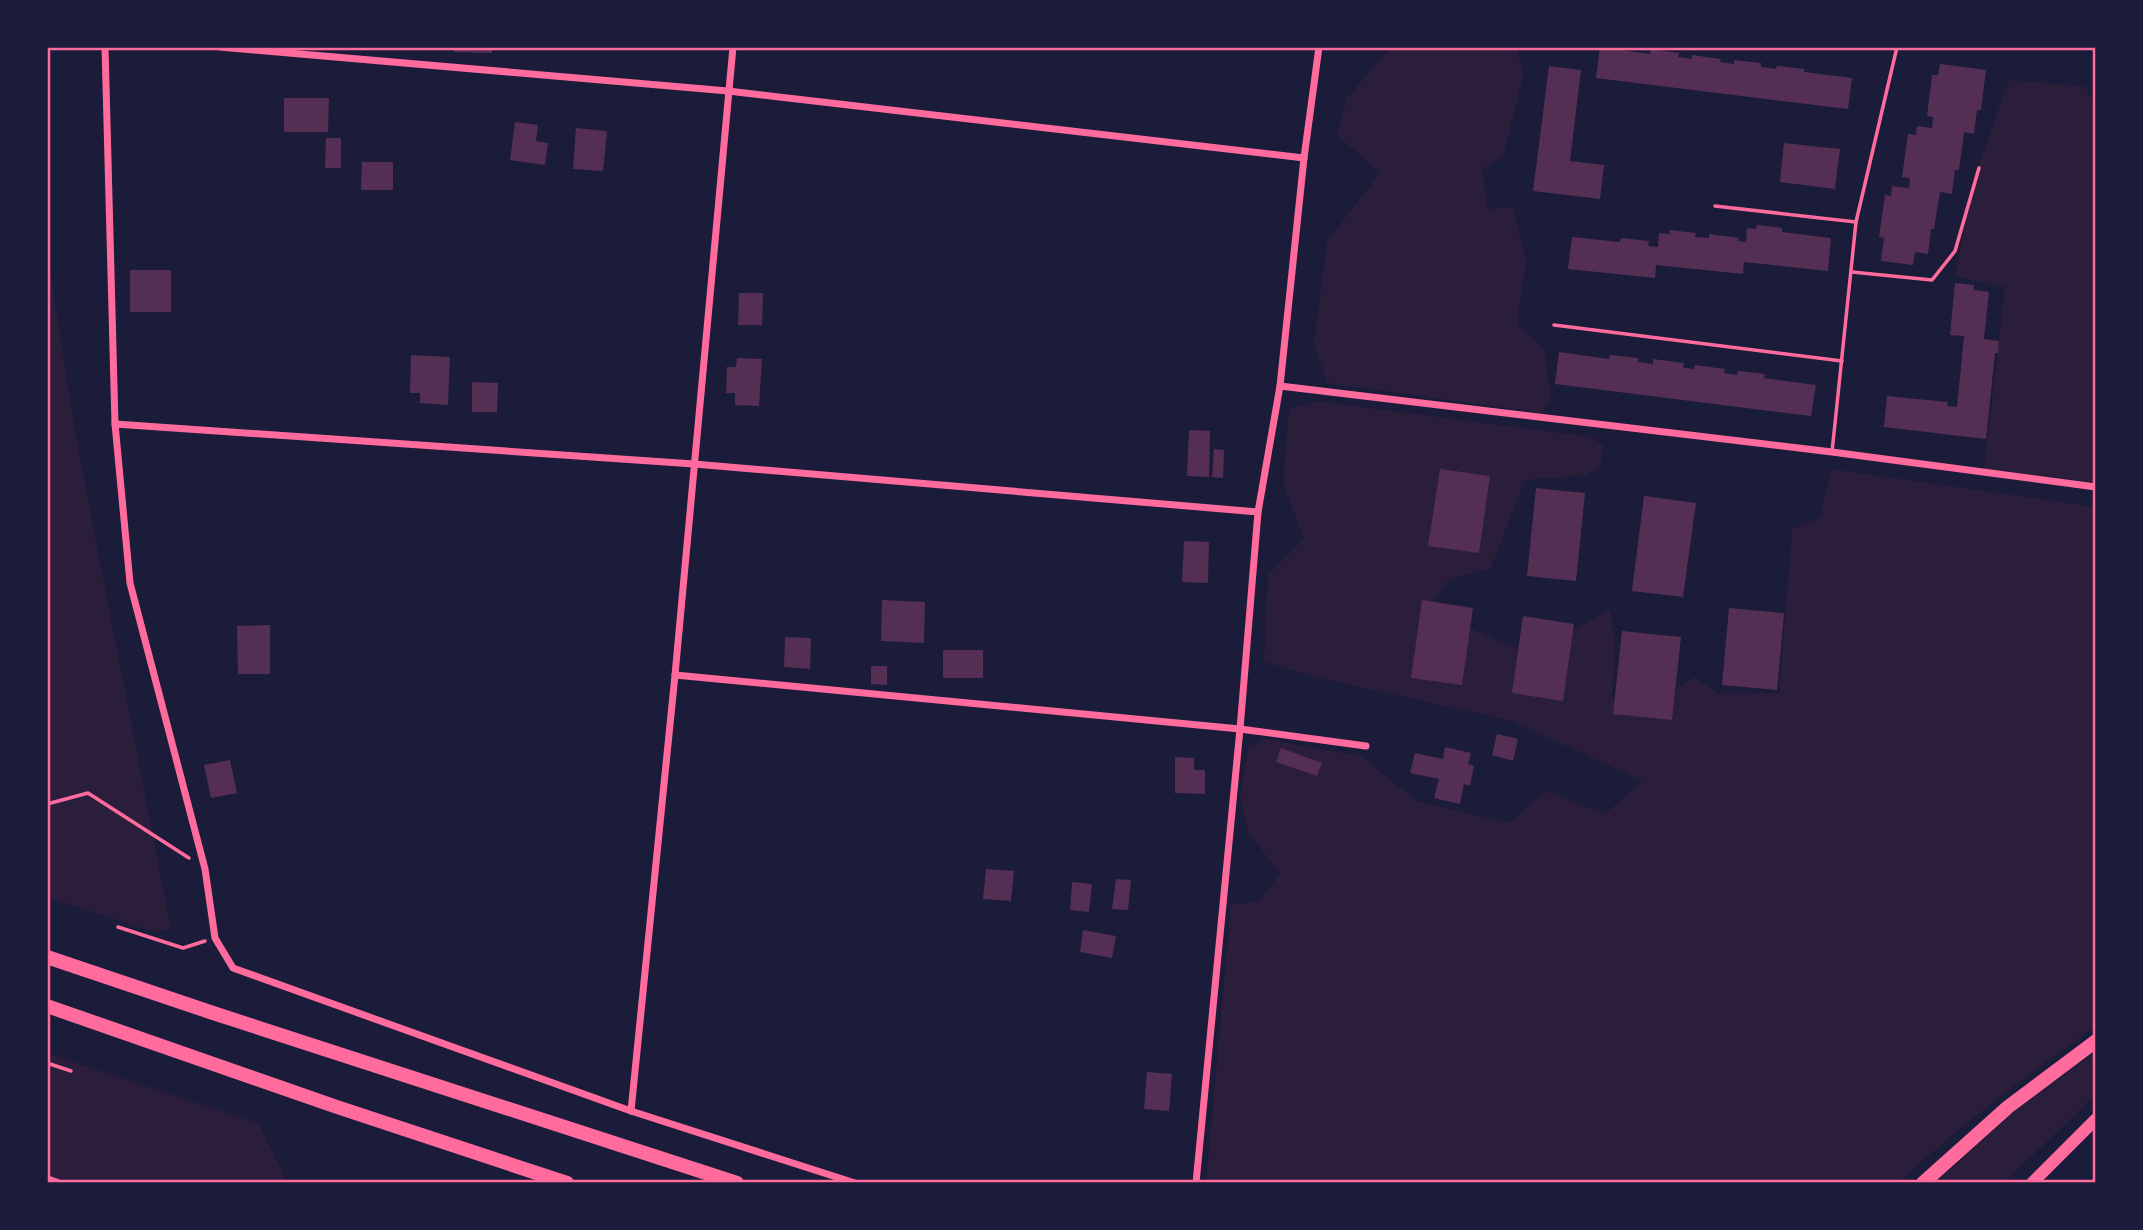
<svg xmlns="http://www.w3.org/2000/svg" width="2143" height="1230" viewBox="0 0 2143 1230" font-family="'Nunito Sans',sans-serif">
  <rect width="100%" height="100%" fill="#1b1b3a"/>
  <!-- green -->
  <g fill="#2a1e3b">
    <path d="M1391,47H1516L1524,73L1503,157L1482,169L1488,209L1513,207L1526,262L1517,324L1544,349L1551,400L1541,413L1327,383L1314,344L1327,241L1380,173L1337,135L1347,98Z"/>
    <path d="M2009,80L2084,86L2096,104V483L1984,469L2005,287L1955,277L1972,184Z"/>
    <path d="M47,249L75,432L171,929L154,932L47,897Z"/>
    <path d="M1317,401L1591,437L1603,445L1600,467L1587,475L1525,480L1491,568L1449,580L1420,619L1472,629L1553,665L1565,635L1610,610L1615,641L1612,697L1672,703L1677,688L1695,677L1718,693H1779L1792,529L1820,518L1831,469L2096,507V1026C2027,1075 1960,1125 1898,1183H1206L1231,904L1258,902L1280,874L1248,832L1240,798L1248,747L1265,739L1361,756L1417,801L1509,823L1546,791L1605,814L1642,781L1512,721L1319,678L1264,662L1268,574L1304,539L1283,484L1289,409Z"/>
    <path d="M2096,1052V1094L2004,1183H1936L2013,1113Z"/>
    <path d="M47,1053L258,1123L288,1183H47Z"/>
  </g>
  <!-- building -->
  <g fill="#542f53">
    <path d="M454,47H492V53L454,52Z"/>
    <path d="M1600,47L1650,54L1651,49L1679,53L1678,57L1692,59V55L1721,59L1720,62L1734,64V60L1761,63V67L1776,69L1777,66L1804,69V72L1852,78L1848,109L1596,78Z"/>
    <path d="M1940,64L1986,70L1981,110H1977L1974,134L1964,132L1959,170H1955L1952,194L1940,192L1934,229H1931L1928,254L1915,252L1913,265L1881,261L1884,238L1879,237L1885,195L1891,196L1892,186L1909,188L1910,178L1902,177L1908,134L1916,135L1917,126L1932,128L1933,117L1927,116L1932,75H1938Z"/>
    <path d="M1549,66L1581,70L1570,161L1604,165L1600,199L1533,191Z"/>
    <path d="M284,98H329L328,132H284Z"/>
    <path d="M515,122L538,125L536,141L548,143L545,165L510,160Z"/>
    <path d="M576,128L607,131L603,171L573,169Z"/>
    <path d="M326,138H341V168H325Z"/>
    <path d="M1784,143L1840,149L1835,189L1780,182Z"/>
    <path d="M362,162H393V190H361Z"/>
    <path d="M1757,225L1782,228V232L1831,238L1828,271L1744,262L1743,274L1656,265L1655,278L1568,269L1572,237L1620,242L1621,238L1649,241L1648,246L1658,247L1659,233L1670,234L1669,230L1696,233L1695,237L1709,238V234L1739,238L1738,241L1746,242L1747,228L1756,229Z"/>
    <rect x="130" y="270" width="41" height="42"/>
    <path d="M1955,283L1974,285V290L1989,292L1984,339L1999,341L1998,353H1995L1986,439L1884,427L1887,396L1948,402L1947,406L1957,407L1964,336L1950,335Z"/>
    <path d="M739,293H763L762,325H738Z"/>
    <path d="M1559,352L1609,359L1610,355L1639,358L1638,362L1653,364V359L1684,363L1683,368L1694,369L1695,365L1725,369L1724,373L1737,375L1738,371L1765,374L1764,378L1816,385L1811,416L1555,384Z"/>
    <path d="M411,355L450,357L448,405L420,403V393H410Z"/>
    <path d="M737,358L762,359L759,406L735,405V393H726L727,367H736Z"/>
    <path d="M472,382L498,383L497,412H472Z"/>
    <path d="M1189,430L1210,431L1209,477L1187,476Z"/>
    <path d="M1214,449L1224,450L1223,478L1212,477Z"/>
    <path d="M1440,469L1490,476L1479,553L1428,546Z"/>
    <path d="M1536,488L1585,493L1576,581L1527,576Z"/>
    <path d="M1644,496L1696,503L1683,597L1632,591Z"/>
    <path d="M1184,541L1209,542L1208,583L1182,582Z"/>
    <path d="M882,600L925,602L924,643L881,641Z"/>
    <path d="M1422,600L1473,608L1462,685L1411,678Z"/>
    <path d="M1729,608L1784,613L1777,690L1722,685Z"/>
    <path d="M1523,616L1574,624L1563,701L1512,693Z"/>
    <path d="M270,625V674H238L237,626Z"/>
    <path d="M1622,631L1681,637L1672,720L1613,714Z"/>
    <path d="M785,637L811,638L810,669L784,667Z"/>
    <rect x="943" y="650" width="40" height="28"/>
    <path d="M871,666H887V685L871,684Z"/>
    <path d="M1497,734L1518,739L1513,761L1492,755Z"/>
    <path d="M1445,747L1471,753L1468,764L1474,766L1470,786L1464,784L1460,804L1434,798L1439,779L1410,773L1415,753L1443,759Z"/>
    <path d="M1281,748L1322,763L1317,776L1276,762Z"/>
    <path d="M1175,757L1194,758V770H1205V794L1175,793Z"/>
    <path d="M230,760L237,793L211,798L204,765Z"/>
    <path d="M986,869L1014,871L1011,901L983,899Z"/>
    <path d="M1116,879L1131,880L1128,910L1112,909Z"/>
    <path d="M1072,882L1092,884L1089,912L1070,910Z"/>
    <path d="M1083,930L1116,936L1112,958L1080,952Z"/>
    <path d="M1147,1072L1172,1074L1169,1111L1144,1109Z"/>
  </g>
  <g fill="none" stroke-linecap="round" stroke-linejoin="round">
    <!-- path -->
    <g stroke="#ff6b9d" stroke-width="3.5">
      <path d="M47,804L88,793L189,858"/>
      <path d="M118,927L183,948L205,941"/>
      <path d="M47,1063L71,1071"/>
      <path d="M47,1177L64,1183"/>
    </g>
    <!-- service -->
    <g stroke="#ff6b9d" stroke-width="3.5">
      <path d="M1715,206L1856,222"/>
      <path d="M1852,272L1932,280L1955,251L1979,168"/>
      <path d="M1554,325L1842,361"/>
      <path d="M1832,452L1856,222L1897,47"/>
    </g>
    <!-- minor -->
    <g stroke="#ff6b9d" stroke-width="7">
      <path d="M105,47L115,424L130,583L205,869L215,938L233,968L631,1111L855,1183"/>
      <path d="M220,47L728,91L1304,158"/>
      <path d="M1280,386L1832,452L2096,487"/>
      <path d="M115,424L694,464L1258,512"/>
      <path d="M675,675L1240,729L1366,746"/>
      <path d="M631,1111L675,675L733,47"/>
      <path d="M1196,1183L1240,729L1258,512L1280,386L1304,158L1319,47"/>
    </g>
    <!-- primary -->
    <path stroke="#ff6b9d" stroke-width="12" d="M2032,1183L2096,1119"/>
    <!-- motorway -->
    <g stroke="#ff6b9d" stroke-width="14">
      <path d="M47,957L210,1012L737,1183"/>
      <path d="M47,1006L337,1107L567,1183"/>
      <path d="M1923,1183L2008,1107L2096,1041"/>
    </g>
  </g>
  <!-- border -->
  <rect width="2143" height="1230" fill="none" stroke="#1b1b3a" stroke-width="98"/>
  <rect x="49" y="49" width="2045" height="1132" fill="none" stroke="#ff6b9d" stroke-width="2.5"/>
</svg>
